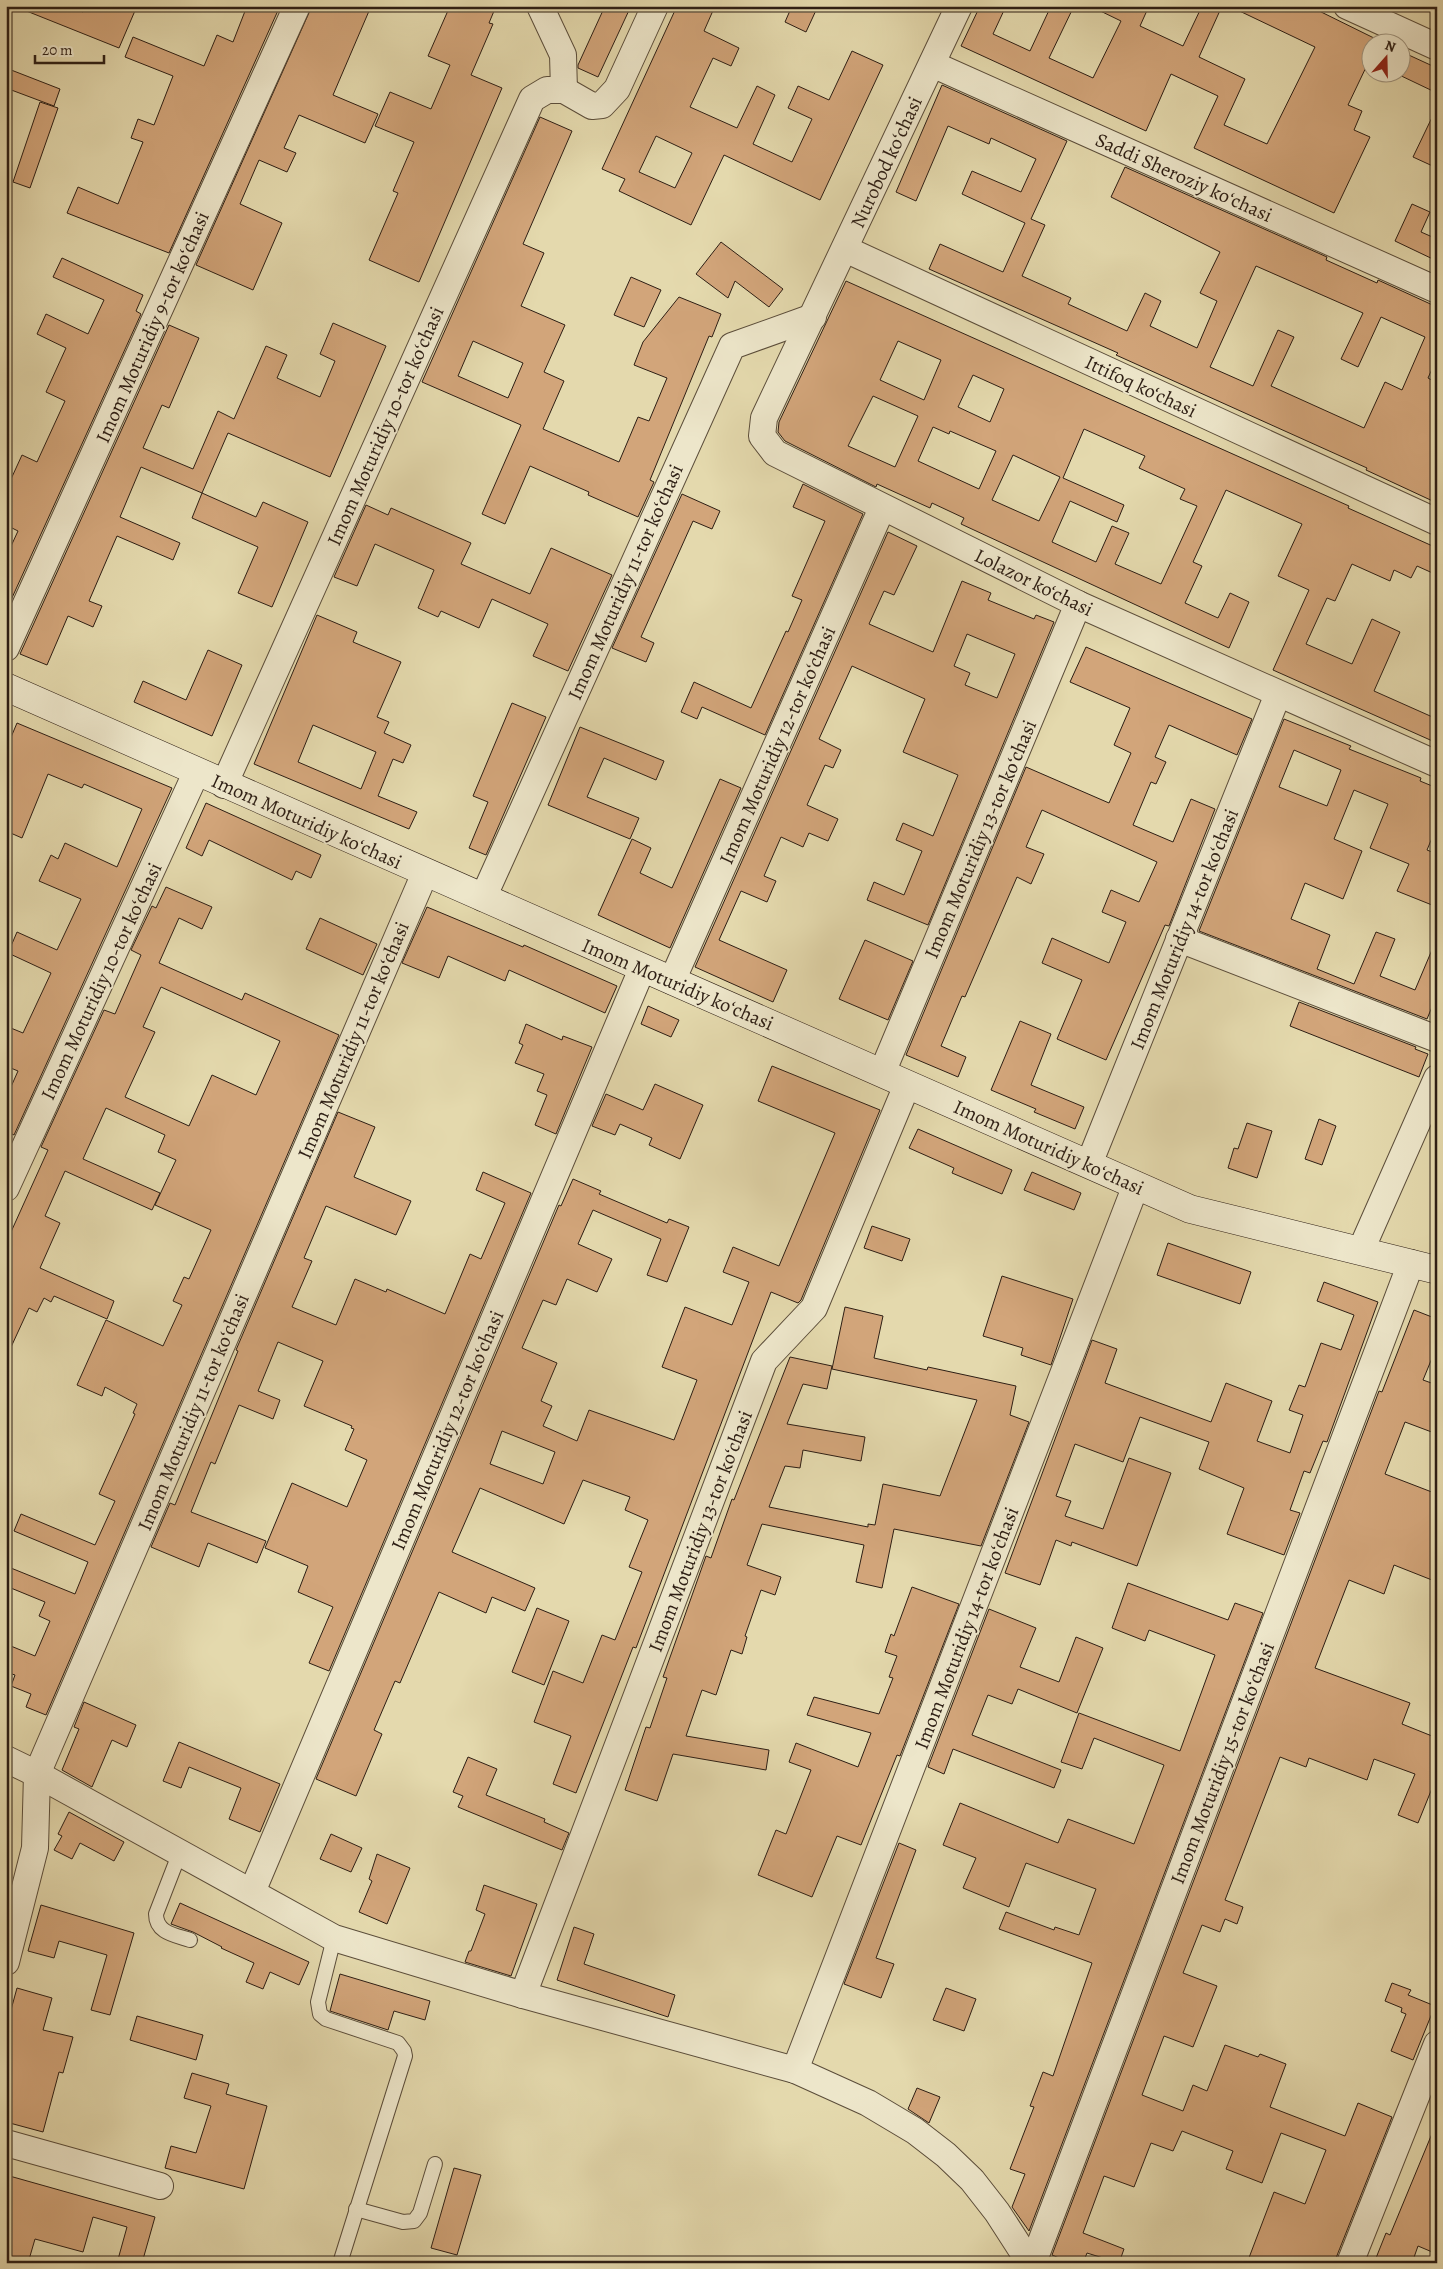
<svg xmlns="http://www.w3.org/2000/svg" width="1443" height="2269" viewBox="0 0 1443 2269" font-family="Alegreya,serif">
  <rect width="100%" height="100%" fill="#e4d9ad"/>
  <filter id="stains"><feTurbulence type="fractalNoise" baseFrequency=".004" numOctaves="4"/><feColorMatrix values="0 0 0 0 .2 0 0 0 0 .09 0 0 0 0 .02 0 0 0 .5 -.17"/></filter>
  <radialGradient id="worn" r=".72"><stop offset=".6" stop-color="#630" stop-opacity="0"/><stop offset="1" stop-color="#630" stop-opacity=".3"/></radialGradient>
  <!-- building -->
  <g fill="#d2a57a" stroke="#2d1e14" fill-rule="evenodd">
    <path d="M20,6H68L83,12L85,6H137L119,48L19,8Z"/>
    <path d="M247,6H280L169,253L67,213L78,187L118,204L143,142L131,138L138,119L154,125L173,76L125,57L133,37L204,66L217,35L233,42Z"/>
    <path d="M312,6H358L369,11L333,95L378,114L365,143L299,115L284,148L296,153L287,172L259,160L240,204L282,223L253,290L196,265Z"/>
    <path d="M450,6H485L494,11L489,23L493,24L471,75L502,88L419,282L369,260L398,193L393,191L414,142L375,126L390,92L431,109L450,65L428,56Z"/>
    <path d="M605,6H631L598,77L578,68V65Z"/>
    <path d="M677,6H715L704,31L739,48L731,66L713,58L690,107L737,128L757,86L775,95L753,144L792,162L812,119L788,108L798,86L829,100L852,51L883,65L820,200L724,155L691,225L619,191L625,179L602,169ZM656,136L692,153L675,188L639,172Z"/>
    <path d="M792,6H818L806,32L785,22Z"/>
    <path d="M980,6H1006L993,34L1030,51L1051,6H1074L1049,58L1093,78L1121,21L1090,6H1149L1140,26L1183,46L1202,6H1222L1199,57L1245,79L1224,125L1267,144L1315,47L1229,6H1309L1382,42H1370V62L1369,61L1348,105L1362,111L1354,130L1370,137L1334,213L1194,148L1218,96L1171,74L1146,131L961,46Z"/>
    <path d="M1400,51L1437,68V93L1393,72H1400Z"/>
    <path d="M6,68L60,89L54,106L6,88Z"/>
    <path d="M942,85L1067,141L1031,219L1045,225L1022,276L1071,298L1068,304L1127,331L1145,293L1161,301L1150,326L1197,348L1217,301L1200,293L1220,252L1111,197L1125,167L1327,257L1326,260L1377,283L1378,280L1437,307V358L1428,378L1437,383V503L1366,470L1367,468L1116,355L1118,353L929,269L940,244L1003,272L1025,223L962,194L972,171L1021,192L1036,159L991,138L989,144L948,126L916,201L896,192ZM1256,266L1363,313L1341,359L1358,367L1381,317L1425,337L1402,390L1385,382L1364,428L1271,386L1294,337L1278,330L1253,386L1210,367Z"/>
    <path d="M40,102L58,108L30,188L13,182Z"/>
    <path d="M1437,107V168L1413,157Z"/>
    <path d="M540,117L572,131L523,244L544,253L521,306L565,325L544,372L564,381L543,429L619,462L638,417L649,421L667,378L634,365L643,342L679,297L721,314L712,337L709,336L650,480L654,482L638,517L588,495L589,492L530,466L505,524L482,514L521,425L422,382ZM473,341L523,363L508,398L458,376Z"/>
    <path d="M1412,204L1430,212L1421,232L1437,239V261L1395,241Z"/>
    <path d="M721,242L783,289L769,307L735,281L728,298L696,274Z"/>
    <path d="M62,258L143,295L136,311L141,314L6,611V557L18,531L6,525V490L22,455L37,462L65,401L46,392L66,348L37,334L46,314L88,334L104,300L53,277Z"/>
    <path d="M631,277L661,290L644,327L614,315Z"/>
    <path d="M846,281L1349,506L1348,508L1437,548V575L1417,566L1411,578L1394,570L1390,581L1352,564L1335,601L1327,598L1306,644L1352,664L1372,619L1400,632L1374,691L1437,719V743L1273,670L1309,590L1278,576L1302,524L1226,490L1193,562L1202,566L1185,603L1218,618L1230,593L1249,602L1229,648L961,524L964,518L932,503L930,508L877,484L876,487L785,441L778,432L779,422ZM898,341L941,360L924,400L880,380ZM973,375L1004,389L990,422L958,407ZM873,396L918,416L895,467L848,446ZM933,427L949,434L950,431L996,451L979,489L918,461ZM1084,429L1145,456L1139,468L1185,489L1180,499L1197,506L1161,584L1115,564L1129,533L1112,526L1096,562L1052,542L1070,501L1117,522L1124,505L1063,478ZM1013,455L1060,477L1039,521L992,500Z"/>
    <path d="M333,323L386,346L330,477L228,433L202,493L141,467L120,517L180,543L173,560L117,536L89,601L102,606L93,627L68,616L47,665L20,654L169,325L199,338L169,408L162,405L143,448L193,469L218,411L234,419L266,346L287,355L277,378L320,397L335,361L320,354Z"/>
    <path d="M803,484L863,514L765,735L702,707L697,719L681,712L694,682L751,708L786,631L788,632L802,600L792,596L825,521L793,507Z"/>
    <path d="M202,493L256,517L263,502L308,522L272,607L238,593L258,547L192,518Z"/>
    <path d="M682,494L720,511L712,529L693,521L641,637L654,643L646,662L612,648Z"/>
    <path d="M366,505L388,515L391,508L471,543L461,564L530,594L551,548L612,575L568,671L533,656L548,624L492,599L479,628L441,611L438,617L418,608L434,570L375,544L357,586L334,577Z"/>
    <path d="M888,532L917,546L894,595L884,591L869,624L933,652L962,581L991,593L988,600L1034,619L1036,615L1054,622L928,925L867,900L874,882L904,895L922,851L896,840L903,823L933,836L958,775L903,752L925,699L852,666L819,739L841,750L833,768L825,765L807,805L838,819L828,841L809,833L803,847L781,837L764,876L776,881L767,902L741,891L719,940L787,970L773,1002L695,967ZM967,634L1015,654L997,698L965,685L970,673L954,666Z"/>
    <path d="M317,615L357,632L353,642L401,662L377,717L389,722L384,733L411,745L403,763L393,759L378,796L417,812L409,829L254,764ZM313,725L376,752L361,789L298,762Z"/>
    <path d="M1086,647L1252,719L1237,755L1169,725L1155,757L1166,762L1156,784L1151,782L1133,825L1173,842L1191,799L1215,809L1169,926L1165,925L1106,1060L1057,1039L1082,980L1042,963L1052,938L1109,963L1126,922L1102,912L1111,890L1139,902L1157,862L1042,810L1026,847L1044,854L1031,884L1017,877L965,997L962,996L941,1046L966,1057L958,1077L906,1055L1026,767L1109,803L1131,753L1114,745L1130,708L1070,682Z"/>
    <path d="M208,650L242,665L212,736L134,702L143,681L186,700Z"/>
    <path d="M512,703L546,717L486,855L469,848L488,802L473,796Z"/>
    <path d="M1284,719L1351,746L1349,749L1421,778L1420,781L1437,788V826L1427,850L1437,854V907L1397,891L1409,864L1370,848L1388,804L1354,790L1334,839L1362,851L1343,899L1305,883L1291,919L1330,935L1317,969L1354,984L1376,932L1395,939L1380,976L1415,990L1437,938V995L1427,1019L1199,931ZM1294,750L1341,770L1327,806L1279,787Z"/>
    <path d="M17,723L172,788L14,1135L6,1131V1098L18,1071L6,1066V1026L23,1033L51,973L8,953L17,932L57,950L81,899L39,881L51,855L58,859L65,843L117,867L142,809L84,784L82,788L48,774L22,838L6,831V749Z"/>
    <path d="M580,727L664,761L656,780L604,758L587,797L639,818L630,839L548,805Z"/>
    <path d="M720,779L741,788L670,948L598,915L632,839L651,848L640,873L672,888Z"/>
    <path d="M206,803L321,855L311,878L296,871L292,880L209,840L202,856L186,848Z"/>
    <path d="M166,887L212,907L202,929L179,918L159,963L242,1000L245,993L339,1035L46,1715L26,1707L31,1694L11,1686L15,1675L6,1672V1644L35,1656L50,1621L39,1616L45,1602L6,1586V1566L75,1594L88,1562L14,1531L21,1514L95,1545L115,1501L99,1494L135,1414L133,1413L137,1404L105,1387L102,1396L77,1385L106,1320L163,1346L182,1305L173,1301L184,1277L189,1279L211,1230L155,1205L176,1160L158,1152L165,1135L106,1108L83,1159L160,1193L152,1210L65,1171L45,1216L60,1223L40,1268L114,1301L107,1319L54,1296L51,1302L44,1298L37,1312L29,1308L6,1358V1243L48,1150L41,1147L104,1010L115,1014L141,955L131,950L152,906L156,908ZM161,987L280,1041L256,1095L212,1075L189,1126L125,1097L155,1032L143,1027Z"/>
    <path d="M427,907L523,947L524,945L617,986L605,1013L509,970L505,981L448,956L439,978L402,963Z"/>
    <path d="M320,918L377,944L363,975L306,949Z"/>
    <path d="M865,940L913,961L888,1020L839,999Z"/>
    <path d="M1299,1002L1416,1047L1415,1049L1428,1054L1419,1077L1290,1026Z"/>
    <path d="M648,1006L679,1020L671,1037L641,1024Z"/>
    <path d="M1020,1021L1051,1034L1031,1085L1084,1107L1075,1129L1034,1112L1036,1109L991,1090Z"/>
    <path d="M526,1024L562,1040L563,1036L592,1047L556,1134L535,1125L547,1095L537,1091L544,1074L515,1063L523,1045L519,1043Z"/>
    <path d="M772,1066L880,1110L801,1300L798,1303L771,1292L636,1648L633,1647L576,1793L553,1784L571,1736L534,1722L553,1671L583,1683L602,1635L615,1640L642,1572L629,1567L648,1520L625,1510L630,1497L583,1480L564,1524L480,1488L452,1552L535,1588L525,1611L492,1597L486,1613L439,1592L400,1683L395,1681L374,1730L382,1734L356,1796L316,1779L559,1205L561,1206L573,1179L601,1191L599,1194L667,1223L669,1219L689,1227L667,1282L647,1275L661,1239L593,1210L578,1244L612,1259L597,1292L567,1279L556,1305L543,1300L522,1348L557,1363L541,1401L552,1406L543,1426L577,1441L589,1410L674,1440L697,1380L662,1367L685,1307L732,1325L749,1282L723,1272L733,1247L779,1266L835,1133L758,1101ZM502,1431L555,1452L543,1484L490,1464Z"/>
    <path d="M655,1084L703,1105L680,1159L649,1145L652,1138L620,1124L615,1135L592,1126L606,1094L643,1110Z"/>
    <path d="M338,1112L375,1127L354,1177L411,1201L396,1235L326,1206L304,1258L312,1261L292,1307L336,1325L355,1279L386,1292L387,1289L445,1314L470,1254L481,1259L505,1203L476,1190L483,1172L531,1193L329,1671L309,1663L333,1607L298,1592L308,1566L265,1548L292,1483L347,1507L367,1460L345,1450L354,1429L351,1428L352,1426L304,1406L323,1361L278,1342L258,1391L280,1400L273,1419L239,1405L215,1464L211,1462L191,1512L266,1541L257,1563L208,1543L199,1567L151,1547L170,1503L175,1505L238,1351L236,1350Z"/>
    <path d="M1319,1119L1336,1126L1322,1165L1305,1159Z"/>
    <path d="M1247,1123L1272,1131L1257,1178L1228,1168L1234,1148L1238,1149Z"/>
    <path d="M918,1129L1012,1170L1002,1194L952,1173L954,1168L909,1148Z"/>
    <path d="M1032,1172L1081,1193L1074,1210L1024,1190Z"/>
    <path d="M872,1226L910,1239L902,1261L864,1248Z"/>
    <path d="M1168,1243L1251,1272L1240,1304L1157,1275Z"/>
    <path d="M1002,1276L1073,1299L1051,1365L1021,1355L1023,1348L983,1336Z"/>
    <path d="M1324,1282L1378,1302L1327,1442L1323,1441L1310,1473L1304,1471L1290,1510L1300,1513L1284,1555L1227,1534L1244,1488L1199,1469L1209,1442L1140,1417L1123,1462L1075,1444L1056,1496L1071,1501L1065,1516L1103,1529L1129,1458L1171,1473L1137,1566L1072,1542L1071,1546L1056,1540L1040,1585L1005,1573L1092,1340L1117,1349L1105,1383L1211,1422L1226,1383L1272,1401L1257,1441L1290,1453L1303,1415L1289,1410L1299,1385L1305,1387L1321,1343L1341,1350L1354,1315L1317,1301Z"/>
    <path d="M845,1307L883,1316L874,1358L927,1370L928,1367L1016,1386L1010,1415L1029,1422L981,1546L894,1529L882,1588L856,1582L864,1545L762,1524L747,1565L781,1577L775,1595L761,1590L745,1636L747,1637L742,1654L731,1650L716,1695L702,1690L686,1736L769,1750L766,1770L673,1754L657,1801L625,1790L646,1727L650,1728L667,1678L663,1677L706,1556L711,1558L732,1499L734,1500L790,1357L832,1366L827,1389L803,1384L787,1424L865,1437L861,1461L803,1450L800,1468L785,1466L769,1507L868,1527V1524L875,1525L883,1484L940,1496L977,1400L832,1369Z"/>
    <path d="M1414,1310L1437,1319V1346L1423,1380L1437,1385V1434L1405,1422L1385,1474L1437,1494V1582L1394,1565L1384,1594L1349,1580L1315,1668L1410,1703L1402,1724L1437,1738V1776L1418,1823L1398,1815L1415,1774L1374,1759L1367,1780L1309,1758L1306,1767L1280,1757L1225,1900L1243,1907L1237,1924L1225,1919L1220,1932L1202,1925L1183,1973L1217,1986L1193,2047L1164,2036L1142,2095L1183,2111L1193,2085L1207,2091L1225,2045L1258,2057L1260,2054L1286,2064L1270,2107L1345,2136L1358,2103L1392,2117L1334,2263H1247L1274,2192L1305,2204L1326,2150L1281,2133L1262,2183L1226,2169L1233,2151L1182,2131L1173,2151L1151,2143L1134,2187L1104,2176L1083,2233L1124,2249L1119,2263L1087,2253L1083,2263H1071L1052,2255L1379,1391L1382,1392Z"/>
    <path d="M1128,1583L1228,1620L1235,1603L1263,1613L1029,2231L1012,2207L1025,2174L1010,2169L1034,2107L1030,2106L1043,2072L1053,2076L1092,1963L999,1929L1006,1912L1054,1930L1055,1927L1079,1935L1096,1889L1026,1863L1009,1907L963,1888L976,1858L943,1845L960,1803L1058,1843L1068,1819L1134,1844L1164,1765L1094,1738L1082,1769L1061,1762L1079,1713L1180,1751L1215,1655L1149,1630L1145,1641L1112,1628Z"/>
    <path d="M912,1587L959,1604L900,1756L897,1755L861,1845L837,1836L812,1897L758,1875L776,1830L786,1834L811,1770L789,1762L796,1743L858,1767L871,1733L807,1715L814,1697L879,1714L893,1678L889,1677L897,1656L885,1652L891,1634L894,1636Z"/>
    <path d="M537,1608L569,1621L544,1685L512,1672Z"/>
    <path d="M989,1609L1036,1628L1020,1667L1059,1682L1076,1637L1103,1648L1077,1713L1018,1689L1012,1704L988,1695L972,1735L1061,1770L1054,1788L953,1749L944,1774L928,1767Z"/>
    <path d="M84,1702L136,1725L127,1747L112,1740L92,1787L62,1770L79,1729L74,1727Z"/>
    <path d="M179,1742L280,1784L260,1832L229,1819L241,1788L189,1767L181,1788L163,1781Z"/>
    <path d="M468,1757L497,1769L486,1795L545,1819L544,1822L569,1833L562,1850L458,1807L463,1796L453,1792Z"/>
    <path d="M69,1812L124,1842L114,1861L80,1843L72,1859L54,1850L62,1836L58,1834Z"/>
    <path d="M331,1834L362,1848L351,1872L320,1859Z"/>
    <path d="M899,1843L916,1850L876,1958L894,1964L881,1998L844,1984Z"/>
    <path d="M377,1854L410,1868L387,1924L359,1912L372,1881L369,1879Z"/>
    <path d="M484,1885L537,1904L511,1976L465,1962L469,1951H471L485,1914L476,1910Z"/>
    <path d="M180,1903L309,1962L299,1985L270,1972L263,1989L246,1982L254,1963L221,1948L222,1947L193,1932L171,1924Z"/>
    <path d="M41,1905L134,1933L110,2015L91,2010L107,1955L59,1941L54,1958L28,1951Z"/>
    <path d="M574,1927L594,1934L584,1964L675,1995L668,2017L557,1980Z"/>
    <path d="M340,1974L430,2001L425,2020L394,2011L388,2030L330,2011Z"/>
    <path d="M1392,1983L1411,1990L1408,1995L1435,2006L1413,2060L1391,2051L1406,2014L1401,2012L1402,2008L1385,2001Z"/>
    <path d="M17,1988L52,1998L43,2030L73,2037L63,2073L59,2072L43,2132L6,2122V2028Z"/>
    <path d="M946,1988L976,1999L964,2031L933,2020Z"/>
    <path d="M137,2016L203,2035L196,2060L130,2040Z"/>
    <path d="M192,2073L229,2084L226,2094L267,2106L244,2189L165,2168L171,2146L196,2153L211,2106L184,2098Z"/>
    <path d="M917,2088L940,2097L929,2123L908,2109Z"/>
    <path d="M1436,2124L1437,2254L1418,2246L1412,2263H1374L1386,2233L1390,2235Z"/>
    <path d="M454,2168L481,2175L457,2255L431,2248Z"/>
    <path d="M6,2175L155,2217L142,2263H117L127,2227L93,2217L83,2252L35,2239L28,2263H6Z"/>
  </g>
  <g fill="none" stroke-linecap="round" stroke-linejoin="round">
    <defs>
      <g id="lane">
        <path d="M180,1852L156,1914C156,1933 175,1935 190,1940"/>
        <path d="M334,1938L318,2002L320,2014L326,2019L398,2043L404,2051L405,2056L340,2263"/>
        <path d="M356,2209L403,2222L414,2221L420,2213L435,2164"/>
      </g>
      <g id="street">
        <path d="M540,6L563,55L564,90"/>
        <path d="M959,6L764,418L762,436L775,453L1078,604L1437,764"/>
        <path d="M1347,6L1437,47"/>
        <path d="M932,64L1437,290"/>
        <path d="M564,90L592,106L602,105L617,89L655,6"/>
        <path d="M845,249L1437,522"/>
        <path d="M6,648L297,6"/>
        <path d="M224,785L532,99L547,90H564"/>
        <path d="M483,898L732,346L813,317"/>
        <path d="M1179,939L1437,1039"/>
        <path d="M672,981L882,508"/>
        <path d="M882,1073L1078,604"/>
        <path d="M1089,1164L1278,694"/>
        <path d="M6,1188L196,773"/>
        <path d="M1361,1250L1437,1078"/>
        <path d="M6,1759L37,1774L334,1938L523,1995L795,2070L868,2103L915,2131L946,2155L972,2180L997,2212L1030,2263"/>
        <path d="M252,1892L642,969"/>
        <path d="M6,1962L35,1848L37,1774L425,873"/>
        <path d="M523,1995L764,1361L814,1308L907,1085"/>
        <path d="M795,2070L1136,1185"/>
        <path d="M6,2143L160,2186"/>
        <path d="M1033,2263L1411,1263"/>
        <path d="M1350,2263L1437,2044"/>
      </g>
      <path id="secondary" d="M6,687L1190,1209L1437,1270"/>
    </defs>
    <!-- lane casing -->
    <use href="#lane" stroke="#5b4d3a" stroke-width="16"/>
    <!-- street casing -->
    <use href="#street" stroke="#5b4d3a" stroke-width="28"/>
    <!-- secondary casing -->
    <use href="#secondary" stroke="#2d1e14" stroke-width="29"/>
    <!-- lane -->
    <use href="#lane" stroke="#ede6ca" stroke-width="14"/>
    <!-- street -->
    <use href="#street" stroke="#ede6ca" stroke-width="26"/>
    <!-- secondary -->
    <use href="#secondary" stroke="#ede6ca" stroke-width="28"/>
  </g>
  <g text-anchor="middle" stroke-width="4" stroke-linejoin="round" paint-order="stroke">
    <!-- street labels -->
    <g font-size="20" fill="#2d1e14" stroke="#ede6ca">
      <text transform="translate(886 162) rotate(-65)" y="7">Nurobod koʻchasi</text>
      <text transform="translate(1184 177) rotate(24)" y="7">Saddi Sheroziy koʻchasi</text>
      <text transform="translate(152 327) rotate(-66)" y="7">Imom Moturidiy 9-tor koʻchasi</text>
      <text transform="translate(1141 386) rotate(25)" y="7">Ittifoq ko‘chasi</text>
      <text transform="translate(385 426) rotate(-66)" y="7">Imom Moturidiy 10-tor koʻchasi</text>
      <text transform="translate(625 582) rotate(-66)" y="7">Imom Moturidiy 11-tor koʻchasi</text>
      <text transform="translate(1034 582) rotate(26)" y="7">Lolazor ko‘chasi</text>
      <text transform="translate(777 745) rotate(-66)" y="7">Imom Moturidiy 12-tor koʻchasi</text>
      <text transform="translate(307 821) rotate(24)" y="7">Imom Moturidiy koʻchasi</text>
      <text transform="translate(980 839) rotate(-67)" y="7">Imom Moturidiy 13-tor koʻchasi</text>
      <text transform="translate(1184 929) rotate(-68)" y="7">Imom Moturidiy 14-tor koʻchasi</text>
      <text transform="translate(101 981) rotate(-65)" y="7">Imom Moturidiy 10-tor koʻchasi</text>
      <text transform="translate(678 984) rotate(23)" y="7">Imom Moturidiy koʻchasi</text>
      <text transform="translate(353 1040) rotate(-67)" y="7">Imom Moturidiy 11-tor koʻchasi</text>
      <text transform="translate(1049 1147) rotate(24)" y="7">Imom Moturidiy koʻchasi</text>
      <text transform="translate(193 1412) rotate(-67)" y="7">Imom Moturidiy 11-tor koʻchasi</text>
      <text transform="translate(447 1430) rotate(-67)" y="7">Imom Moturidiy 12-tor koʻchasi</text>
      <text transform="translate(700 1531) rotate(-69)" y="7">Imom Moturidiy 13-tor koʻchasi</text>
      <text transform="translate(966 1628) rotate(-69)" y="7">Imom Moturidiy 14-tor koʻchasi</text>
      <text transform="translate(1222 1763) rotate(-69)" y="7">Imom Moturidiy 15-tor koʻchasi</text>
    </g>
  </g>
  <!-- margin -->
  <rect width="1443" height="2269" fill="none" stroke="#e4d9ad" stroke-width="25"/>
  <rect x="8" y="8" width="1428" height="2254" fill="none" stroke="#2d1e14" stroke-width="2.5"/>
  <rect x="12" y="12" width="1418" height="2244" fill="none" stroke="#2d1e14"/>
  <!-- north arrow -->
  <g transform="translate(1386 58) rotate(20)"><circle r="24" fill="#ede6ca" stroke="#a09681"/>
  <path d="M0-4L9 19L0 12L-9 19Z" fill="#8f2418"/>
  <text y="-8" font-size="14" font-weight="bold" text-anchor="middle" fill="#2d1e14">N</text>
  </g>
  <!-- scale -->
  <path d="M35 55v8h69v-8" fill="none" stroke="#2d1e14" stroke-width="2.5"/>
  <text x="42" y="55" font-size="15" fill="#2d1e14" stroke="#ede6ca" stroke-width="4" paint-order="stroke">20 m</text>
  <rect width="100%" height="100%" filter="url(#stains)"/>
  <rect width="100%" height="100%" fill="url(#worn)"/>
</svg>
